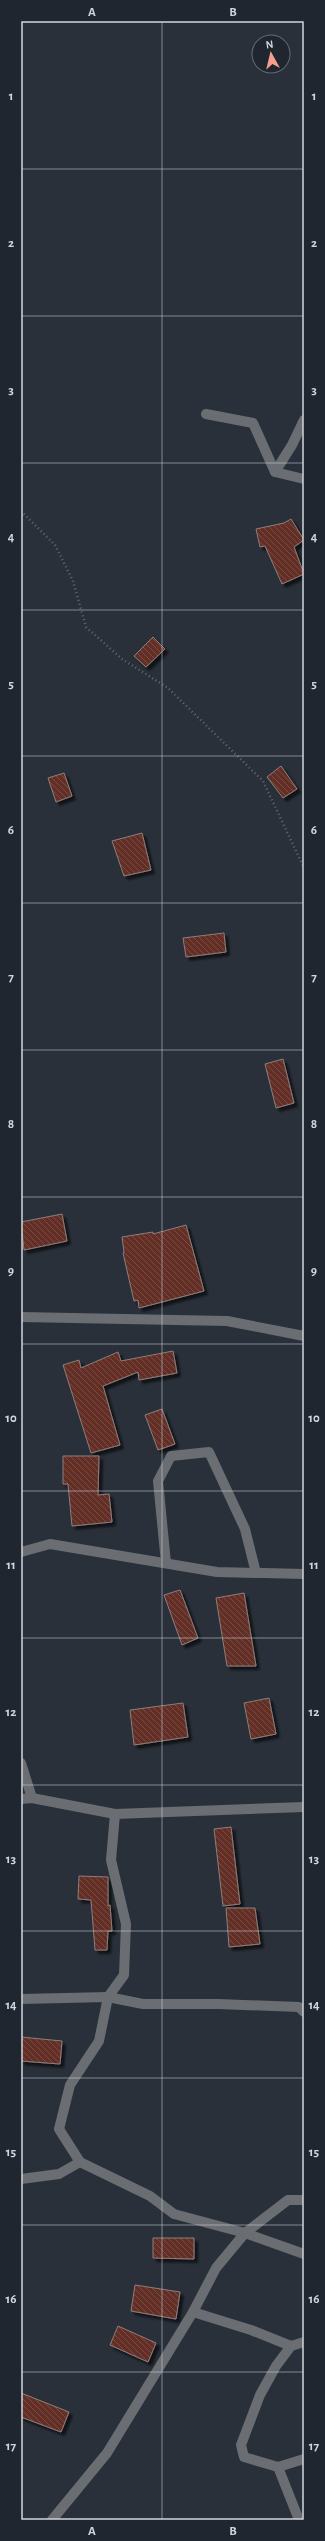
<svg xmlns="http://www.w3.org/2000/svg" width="325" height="2541" viewBox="0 0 325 2541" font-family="'Alegreya Sans',sans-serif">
  <defs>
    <pattern id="building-back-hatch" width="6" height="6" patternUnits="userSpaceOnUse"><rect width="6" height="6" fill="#632e26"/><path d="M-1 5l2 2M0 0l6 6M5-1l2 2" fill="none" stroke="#784c45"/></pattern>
    <filter id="shadow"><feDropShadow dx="3.5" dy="3.5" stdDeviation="1" flood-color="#0009"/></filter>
  </defs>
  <rect width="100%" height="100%" fill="#293039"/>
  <!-- building -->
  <g fill="url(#building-back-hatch)" stroke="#8d7e7b" filter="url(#shadow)">
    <path d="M291,519L304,540L294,547L304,574L282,584L265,546L260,547L256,529L284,523Z"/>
    <path d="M153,637L165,649L146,667L134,656Z"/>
    <path d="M281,766L297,789L283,798L267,777Z"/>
    <path d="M64,773L72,796L56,802L48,778Z"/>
    <path d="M142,833L151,870L124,876L112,841Z"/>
    <path d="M224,933L226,952L186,957L183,938Z"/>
    <path d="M283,1059L294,1103L276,1108L265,1064Z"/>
    <path d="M62,1214L67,1241L24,1250L21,1222Z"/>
    <path d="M186,1225L204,1291L139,1308L138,1300L134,1301L123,1253L124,1252L122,1237L153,1232V1234Z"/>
    <path d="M173,1351L177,1373L139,1380L138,1372L103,1386L120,1445L91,1453L63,1365L79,1360L81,1368L118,1352L121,1361Z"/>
    <path d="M162,1409L175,1444L158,1450L145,1415Z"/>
    <path d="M63,1456H99L98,1495L109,1494L112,1522L72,1526L68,1484H63Z"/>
    <path d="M180,1590L198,1638L182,1645L164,1595Z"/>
    <path d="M244,1593L256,1666H227L216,1598Z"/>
    <path d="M269,1698L276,1734L251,1739L244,1703Z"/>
    <path d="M183,1703L188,1737L134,1745L130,1710Z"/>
    <path d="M231,1827L240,1904L223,1906L214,1829Z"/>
    <path d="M79,1876L108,1877V1906L110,1905L112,1931H108L107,1950H95L91,1900L78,1899Z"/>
    <path d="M226,1908H255L260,1944L229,1947Z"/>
    <path d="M21,2037L62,2041L60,2064L21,2061Z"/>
    <path d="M153,2238H194V2259L153,2258Z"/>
    <path d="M135,2285L180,2292L176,2319L131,2311Z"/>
    <path d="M118,2326L156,2343L148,2362L110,2345Z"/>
    <path d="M21,2393L69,2412L61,2432L21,2417Z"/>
  </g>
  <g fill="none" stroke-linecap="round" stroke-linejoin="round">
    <!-- path -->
    <path stroke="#636971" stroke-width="2.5" stroke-dasharray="1 3" stroke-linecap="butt" d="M21,511L55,545L73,581L86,627L122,659L168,688L263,781L304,868"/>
    <!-- minor -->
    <g stroke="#6a6e72" stroke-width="10">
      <path d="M206,414L253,423L275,472L304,479"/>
      <path d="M275,472L292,445L304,420"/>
      <path d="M21,1317L227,1321L304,1336"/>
      <path d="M21,1552L50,1544L217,1572L304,1574"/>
      <path d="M166,1563L158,1481L171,1456L209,1452L245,1529L256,1573"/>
      <path d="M21,1763L32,1798"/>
      <path d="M21,1799L32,1798L115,1814L304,1807"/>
      <path d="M21,1999L108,1997L143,2004H219L299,2007L304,2012"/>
      <path d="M80,2162L59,2129L70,2085L99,2041L108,1997L124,1975L126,1924L111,1860L115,1814"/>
      <path d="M21,2179L59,2174L80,2162L150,2196L174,2214L245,2233L304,2254"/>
      <path d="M193,2312L251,2330L291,2346"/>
      <path d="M278,2467L304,2459"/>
      <path d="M52,2520L107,2453L193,2312L216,2268L245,2233L288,2200H304"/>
      <path d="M299,2520L278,2467L244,2457L241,2445L260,2395L276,2366L291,2346L304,2342"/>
    </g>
  </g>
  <!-- grid -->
  <path fill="none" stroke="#d2d6dc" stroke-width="1" stroke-opacity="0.55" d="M162,21V2520M21,169H304M21,316H304M21,463H304M21,610H304M21,756H304M21,903H304M21,1050H304M21,1197H304M21,1344H304M21,1491H304M21,1638H304M21,1785H304M21,1931H304M21,2078H304M21,2225H304M21,2372H304"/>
  <!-- border -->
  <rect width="325" height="2541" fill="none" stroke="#1f262f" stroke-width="44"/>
  <!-- north arrow -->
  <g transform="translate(271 54) rotate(352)"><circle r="19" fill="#1f262f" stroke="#676c74"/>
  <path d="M0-3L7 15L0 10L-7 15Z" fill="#f59d8e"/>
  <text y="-6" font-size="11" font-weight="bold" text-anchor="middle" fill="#d2d6dc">N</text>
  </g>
  <rect x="22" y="22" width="281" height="2497" fill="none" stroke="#d2d6dc" stroke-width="1.5"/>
  <g font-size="13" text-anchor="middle" font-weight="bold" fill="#d2d6dc">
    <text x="92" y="16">A</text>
    <text x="233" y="16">B</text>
    <text x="11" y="100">1</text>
    <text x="314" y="100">1</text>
    <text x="11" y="247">2</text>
    <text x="314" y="247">2</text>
    <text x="11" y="394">3</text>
    <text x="314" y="394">3</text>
    <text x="11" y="541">4</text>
    <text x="314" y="541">4</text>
    <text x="11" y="688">5</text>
    <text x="314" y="688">5</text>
    <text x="11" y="834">6</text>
    <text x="314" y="834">6</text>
    <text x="11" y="981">7</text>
    <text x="314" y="981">7</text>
    <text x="11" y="1128">8</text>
    <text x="314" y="1128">8</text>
    <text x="11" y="1275">9</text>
    <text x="314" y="1275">9</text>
    <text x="11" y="1422">10</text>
    <text x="314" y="1422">10</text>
    <text x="11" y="1569">11</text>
    <text x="314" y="1569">11</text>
    <text x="11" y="1716">12</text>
    <text x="314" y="1716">12</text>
    <text x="11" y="1863">13</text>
    <text x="314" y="1863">13</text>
    <text x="11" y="2009">14</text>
    <text x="314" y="2009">14</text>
    <text x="11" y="2156">15</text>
    <text x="314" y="2156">15</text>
    <text x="11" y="2303">16</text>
    <text x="314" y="2303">16</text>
    <text x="11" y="2450">17</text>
    <text x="314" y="2450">17</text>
    <text x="92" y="2535">A</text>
    <text x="233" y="2535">B</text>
  </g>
</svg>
